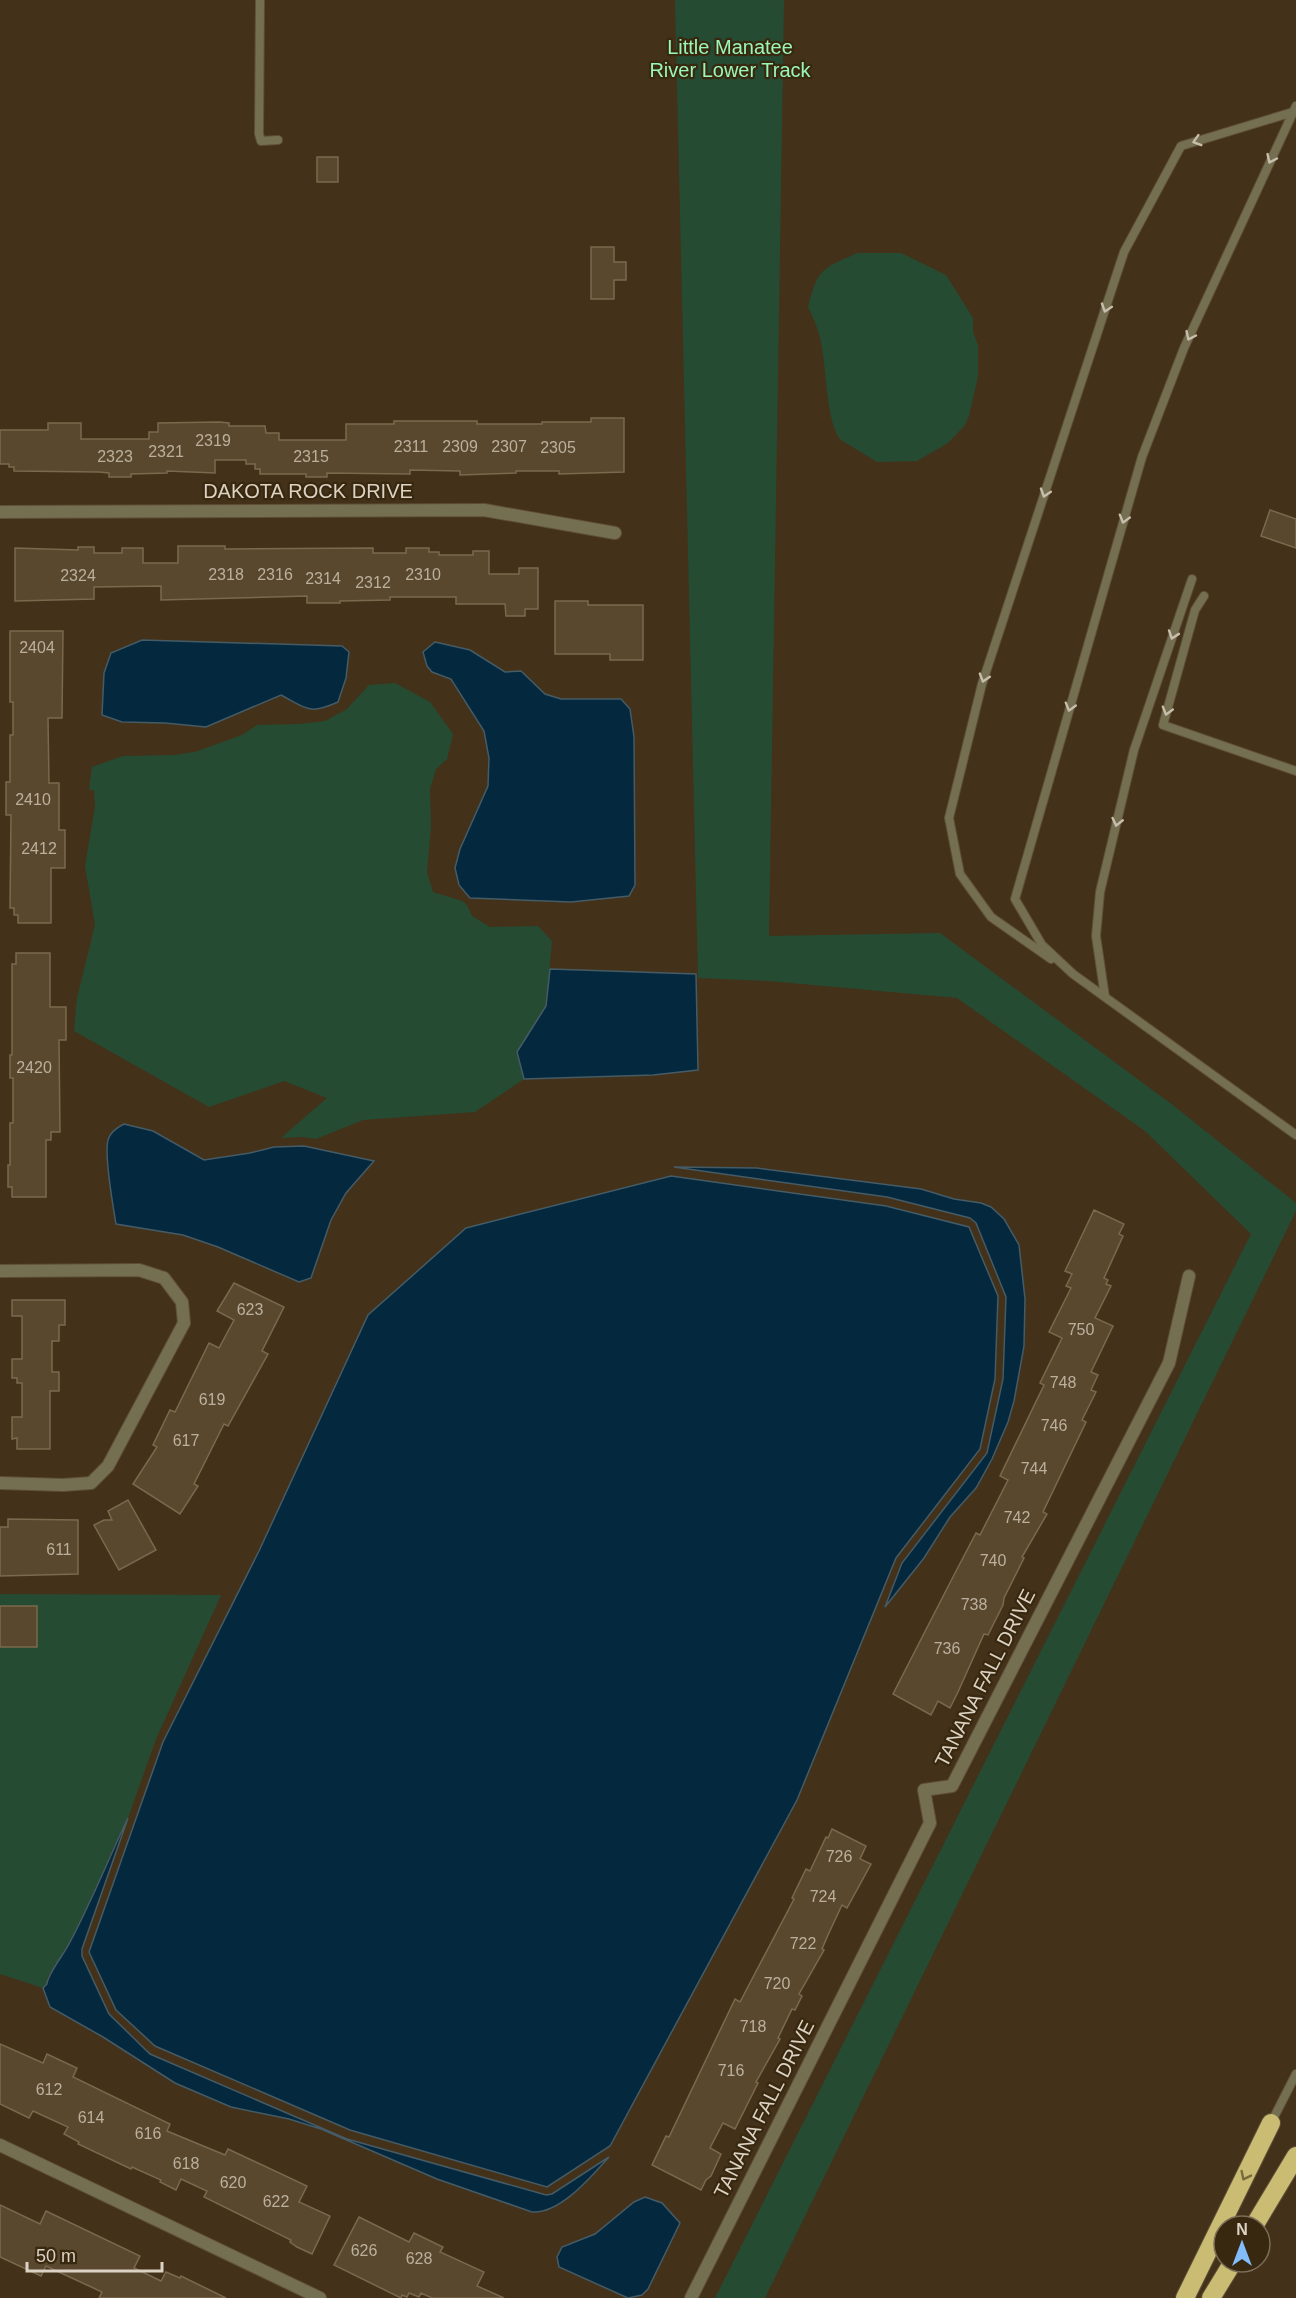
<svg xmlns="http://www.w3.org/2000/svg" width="1296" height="2298" viewBox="0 0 1296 2298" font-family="Helvetica,sans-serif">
  <rect width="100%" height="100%" fill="#433219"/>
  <!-- green -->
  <g fill="#264b33">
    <path d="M675,0H784L769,936L940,933L1174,1106L1296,1203V1211L765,2298H715L1251,1234L1145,1131L957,998L769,981L698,978Z"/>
    <path d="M857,253H901L946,275L973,318V332L978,345V376L969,416L965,425L948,443L917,461L877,462L841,440C827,426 826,369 822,348C820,333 815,321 808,307C818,268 822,269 857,253Z"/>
    <path d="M395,683L430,702L453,734L447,759L436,769L430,789L431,827L427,872L433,892L462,901L467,905L472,916L490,927L538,926L552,941L546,1006L517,1052L524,1079L475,1112L363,1120L316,1139L303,1137L281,1138L327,1098L284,1081L209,1107L74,1031L77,998L95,925L85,866L95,806L94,790H89L92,767L123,756L174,755L195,752L242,735L257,725L299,724L325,721L347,709L369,685Z"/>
    <path d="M0,1594L221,1595L156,1739L128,1818L109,1857L93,1898L65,1951L47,1978V1984L43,1988L0,1974Z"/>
  </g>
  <!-- water -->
  <g fill="#04283e" stroke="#455b66" stroke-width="1.5">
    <path d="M142,640L342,646L349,652L346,678L338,702C309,715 307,709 281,695L206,727L165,723L122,722L102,715L104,673L111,653Z"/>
    <path d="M435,642L470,650L505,672L521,671L545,694L561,699H621L630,709L634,737L635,885L629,896L571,902L470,898L459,885L455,868L460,849L488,786L489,758L484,731L451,679L432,672L427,666L423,652Z"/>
    <path d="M550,969L696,974L698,1070L653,1075L524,1079L517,1052L546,1006Z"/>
    <path d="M124,1124L153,1131L204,1160L250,1153L274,1147L304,1146L374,1161L346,1193L331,1220L311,1278L299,1282L218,1247L183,1235L116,1224C113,1206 104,1155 108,1140C110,1132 118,1127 124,1124Z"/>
    <path d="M674,1167L757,1168L921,1189L954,1199L981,1203L991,1207L1004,1219L1019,1245L1025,1299L1024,1346L1014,1401L1008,1422L992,1459L976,1488L950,1517L924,1558L885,1607L902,1563L987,1453L1003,1379L1006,1297L976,1223L970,1218L887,1197Z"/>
    <path d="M671,1176L886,1206L969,1227L998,1296L995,1379L980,1449L896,1558L797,1800L610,2146L547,2187L350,2130L155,2046L116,2010L89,1952L163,1742L259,1551L368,1315L466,1228Z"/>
    <path d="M128,1818L82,1949V1956L109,2014L150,2054L347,2139L546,2195L552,2194L609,2157C591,2177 560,2214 532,2212L437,2179L321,2129L289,2119L231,2107L175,2083L103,2037L50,2007L43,1988L47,1984C47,1975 64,1954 69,1944C91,1903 108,1860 128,1818Z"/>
    <path d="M645,2197L662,2203L680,2223L648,2289L642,2295L628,2298L559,2267L557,2257L562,2247L595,2234L634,2202Z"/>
  </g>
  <!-- building -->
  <g fill="#59482e" stroke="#7b694e" stroke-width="1.5">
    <rect x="317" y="157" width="21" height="25"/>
    <path d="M591,247H614V262H626V280H614V299H591Z"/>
    <path d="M591,418H624V472L559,474V471H516V473L460,475V471L410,470V474L327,473V477H306V474H260V469H255V464H246V460H215V473L167,471V473L131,474V477H109V473L99,472L14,471V467H9V464H0V430H48V423H81V439H149V432H158V423L219,422L229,423V426H265L266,433H279V440H346V424H394V421H477V424H542V422H591Z"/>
    <path d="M1270,510L1296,519V548L1261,536Z"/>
    <path d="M178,546H225V549L373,548V553H406V548H429V552H439V555H473V551H489V574H519V568H538V609H525V616H506L505,604H456V597H390V600L340,601V603H307V596L161,600V586L94,587V599L15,601V548L78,550V547H94V553H122V548H143V563H178Z"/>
    <path d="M555,601H588V605H643V660H610V654H555Z"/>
    <path d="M10,631H63L62,718H48L49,783H59V830H65V868H51V923H18V915H14V908H10L11,815H6V782H10V735H13V702H10Z"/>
    <path d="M16,953H50V1007H66V1040H59L60,1132H51V1140H46V1197H12V1187H8V1165H10V1123H13V1078H10V1055H12V964H16Z"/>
    <path d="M1094,1210L1124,1224L1119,1234L1123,1236L1104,1278L1108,1280L1106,1284L1111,1286L1095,1318L1113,1326L1091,1372L1098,1375L1091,1390L1096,1392L1082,1420L1086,1422L1043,1512L1047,1514L1022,1557L1024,1558L1004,1598L1003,1605L988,1635L984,1634L958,1692L950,1708L938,1701L931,1715L893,1694L955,1573L976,1533L980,1535L1008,1480L1000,1476L1044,1385L1040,1383L1062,1338L1049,1332L1071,1288L1066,1286L1072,1274L1065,1271Z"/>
    <path d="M234,1283L284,1307L262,1351L268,1354L228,1426L224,1424L194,1484L198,1486L180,1514L133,1484L157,1447L153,1445L170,1410L175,1412L209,1343L219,1348L234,1320L217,1311Z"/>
    <path d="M12,1300H65V1325H59V1341H52V1372H59V1391H50V1449H17V1438L12,1439V1417H22V1383H17V1378H12V1359H22V1316H12Z"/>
    <path d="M128,1500L156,1550L119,1570L94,1525L104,1520H112L108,1511Z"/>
    <path d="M8,1519L78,1520V1574L0,1576V1527H8Z"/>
    <rect x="0" y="1606" width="37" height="41"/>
    <path d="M832,1829L866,1846L860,1859L871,1864L847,1908L842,1905L828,1935L822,1949L824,1950L799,1994L802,1996L795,2010L792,2009L778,2038L780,2039L756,2082L758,2083L735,2129L723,2123L710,2148L721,2154L711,2176L706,2180L701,2190L652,2165L666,2136L669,2137L735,1999L740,2002L794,1899L792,1898L806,1869L810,1871L826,1837L828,1838Z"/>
    <path d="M0,2044L43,2063L47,2054L77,2068L73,2077L170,2124L167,2131L225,2155L228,2149L307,2186L299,2202L330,2216L312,2254L297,2247L290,2242L291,2240L204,2197L207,2191L181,2179L176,2190L160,2182L161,2180L132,2167L131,2169L78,2144L79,2142L64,2134L68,2127L33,2111L29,2118L0,2104Z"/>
    <path d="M0,2205L40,2224L46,2211L140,2256L134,2268L161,2281L166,2272L180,2278L181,2276L226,2298H99L102,2292L46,2266L41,2276L0,2257Z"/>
    <path d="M359,2217L409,2242L414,2233L443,2247L440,2252L484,2272L477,2286L504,2298H432L421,2293L419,2297L409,2293L407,2297L402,2295L401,2298L334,2265Z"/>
  </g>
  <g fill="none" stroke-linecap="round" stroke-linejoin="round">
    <defs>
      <g id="lane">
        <path d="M260,0L259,134L261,141L278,140"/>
        <path d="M1296,106L1184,348L1142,457L1015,899L1042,945L1073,974L1296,1135"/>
        <path d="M1204,596L1195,610L1163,725L1296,771"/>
        <path d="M1051,959L991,917L960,874L949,818L982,684L1124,252L1181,146L1293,112"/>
        <path d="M1105,997L1096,936L1100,892L1134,750L1192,579"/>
        <path d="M1271,2123L1296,2074"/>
      </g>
      <g id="street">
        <path d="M0,512L484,510L615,533"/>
        <path d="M0,1271L139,1270L164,1278L182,1302L184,1323L108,1466L91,1483L63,1485L0,1483"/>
        <path d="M0,2145L320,2298"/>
        <path d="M691,2298L930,1823L924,1790L952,1786L1169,1363L1189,1276"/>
      </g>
      <g id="highway">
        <path d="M1254,2226L1296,2156"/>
        <path d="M1185,2298L1271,2123"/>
        <path d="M1211,2298L1233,2262"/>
      </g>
    </defs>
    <!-- lane casing -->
    <use href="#lane" stroke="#5f4f38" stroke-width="10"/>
    <!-- street casing -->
    <use href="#street" stroke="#5f4f38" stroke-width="14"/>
    <!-- highway casing -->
    <use href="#highway" stroke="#5f4f38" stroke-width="20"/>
    <!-- lane -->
    <use href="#lane" stroke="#756f52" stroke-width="8"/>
    <!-- street -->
    <use href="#street" stroke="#756f52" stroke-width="12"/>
    <!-- highway -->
    <use href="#highway" stroke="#cbbc74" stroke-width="18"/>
  </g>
  <!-- one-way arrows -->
  <defs><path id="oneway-chevron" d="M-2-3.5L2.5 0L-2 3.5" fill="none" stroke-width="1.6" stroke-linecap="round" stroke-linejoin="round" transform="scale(1.5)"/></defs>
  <g stroke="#c7beac">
    <use href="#oneway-chevron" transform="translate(1197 141) rotate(163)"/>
    <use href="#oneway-chevron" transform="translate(1271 159) rotate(115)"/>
    <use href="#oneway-chevron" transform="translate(1106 308) rotate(108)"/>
    <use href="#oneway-chevron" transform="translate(1190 336) rotate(115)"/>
    <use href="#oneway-chevron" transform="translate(1045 493) rotate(108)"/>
    <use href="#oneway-chevron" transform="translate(1124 519) rotate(106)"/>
    <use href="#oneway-chevron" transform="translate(1173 635) rotate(109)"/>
    <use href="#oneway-chevron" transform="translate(984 678) rotate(107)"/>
    <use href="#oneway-chevron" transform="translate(1070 707) rotate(106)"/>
    <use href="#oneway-chevron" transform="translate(1167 711) rotate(106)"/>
    <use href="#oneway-chevron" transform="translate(1117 822) rotate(103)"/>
  </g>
  <use stroke="#7a6b3c" href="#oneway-chevron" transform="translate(1245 2176) rotate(116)"/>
  <g text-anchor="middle" stroke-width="4.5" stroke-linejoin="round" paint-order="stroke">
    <!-- number labels -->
    <g font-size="16" fill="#bbb09e">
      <text x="213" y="446">2319</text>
      <text x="411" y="452">2311</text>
      <text x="460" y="452">2309</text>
      <text x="509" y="452">2307</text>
      <text x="558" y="453">2305</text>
      <text x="166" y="457">2321</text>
      <text x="115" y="462">2323</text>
      <text x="311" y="462">2315</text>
      <text x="226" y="580">2318</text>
      <text x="275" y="580">2316</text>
      <text x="423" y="580">2310</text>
      <text x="78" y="581">2324</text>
      <text x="323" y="584">2314</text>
      <text x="373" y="588">2312</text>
      <text x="37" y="653">2404</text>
      <text x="33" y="805">2410</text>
      <text x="39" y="854">2412</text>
      <text x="34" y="1073">2420</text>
      <text x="250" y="1315">623</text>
      <text x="1081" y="1335">750</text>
      <text x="1063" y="1388">748</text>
      <text x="212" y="1405">619</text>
      <text x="1054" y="1431">746</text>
      <text x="186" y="1446">617</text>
      <text x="1034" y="1474">744</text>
      <text x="1017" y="1523">742</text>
      <text x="59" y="1555">611</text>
      <text x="993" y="1566">740</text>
      <text x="974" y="1610">738</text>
      <text x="947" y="1654">736</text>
      <text x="839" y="1862">726</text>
      <text x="823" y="1902">724</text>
      <text x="803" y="1949">722</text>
      <text x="777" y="1989">720</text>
      <text x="753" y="2032">718</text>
      <text x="731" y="2076">716</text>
      <text x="49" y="2095">612</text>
      <text x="91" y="2123">614</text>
      <text x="148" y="2139">616</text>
      <text x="186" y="2169">618</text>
      <text x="233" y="2188">620</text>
      <text x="276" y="2207">622</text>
      <text x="364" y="2256">626</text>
      <text x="419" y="2264">628</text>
    </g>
    <!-- park labels -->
    <g font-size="20" fill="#99f6b7" stroke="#38280f">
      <text x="730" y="54">Little Manatee<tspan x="730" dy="23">River Lower Track</tspan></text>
    </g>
    <!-- street labels -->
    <g font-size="20" fill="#dcd2c3" stroke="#38280f">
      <text x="308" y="498">DAKOTA ROCK DRIVE</text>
      <text transform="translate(985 1678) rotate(-63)" y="7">TANANA FALL DRIVE</text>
      <text transform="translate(764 2109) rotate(-63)" y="7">TANANA FALL DRIVE</text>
    </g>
  </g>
  <!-- north arrow -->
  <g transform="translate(1242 2244)"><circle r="28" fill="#38280f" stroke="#7a6c57" stroke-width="1.5"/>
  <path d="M0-4.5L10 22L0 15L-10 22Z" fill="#82bcfa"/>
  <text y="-9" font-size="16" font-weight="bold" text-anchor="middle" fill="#dcd2c3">N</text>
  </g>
  <!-- scale -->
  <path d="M27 2262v9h135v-9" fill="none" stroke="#dcd2c3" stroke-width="3"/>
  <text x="36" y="2262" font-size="18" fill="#dcd2c3" stroke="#38280f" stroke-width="4.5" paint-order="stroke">50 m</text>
</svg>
